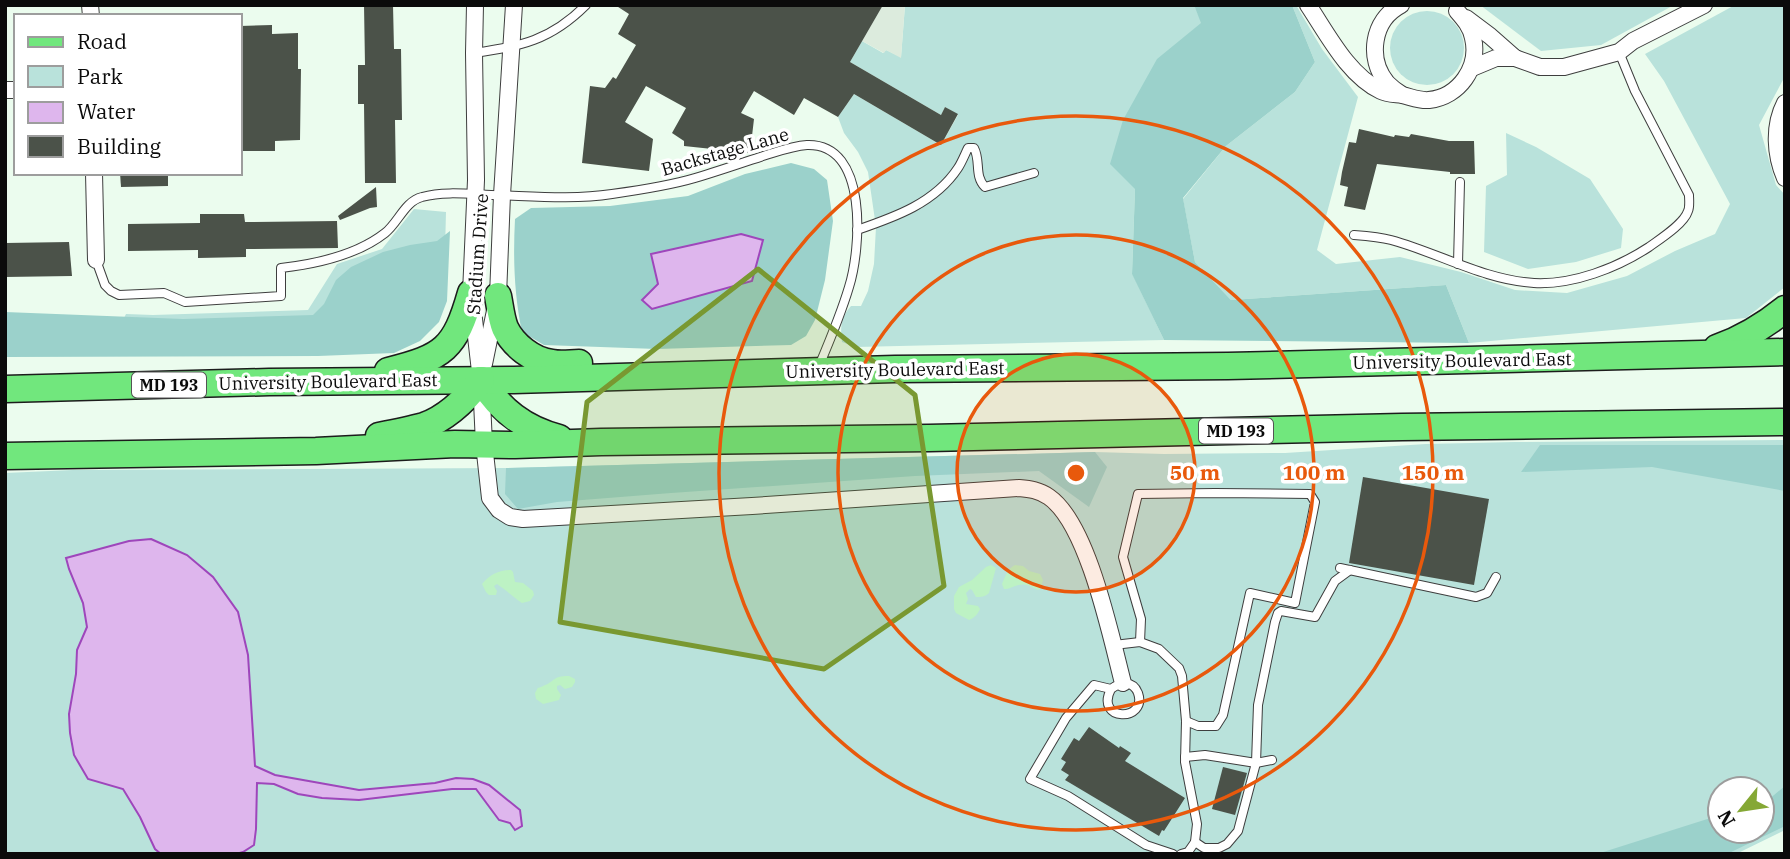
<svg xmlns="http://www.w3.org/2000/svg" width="1790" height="859" viewBox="0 0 1790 859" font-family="'IBM Plex Serif',serif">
  <rect width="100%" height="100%" fill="#ebfcee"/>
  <!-- green -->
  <g fill="#b9e2db" fill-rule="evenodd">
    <path d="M905,5H1194L1202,23L1157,60L1135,189L1132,273L1164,340L856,347L842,342C840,327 841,317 851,306H861L868,291L874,264L876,227L868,172L858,152L844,133L838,117L854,94L941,145L958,115L945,107L941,115L850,62L862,41L883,53L886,50L901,57Z"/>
    <path d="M1292,5H1296L1322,49L1358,97L1317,250L1336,264L1400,257L1461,272L1515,290L1567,293L1627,276L1675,251L1715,234L1730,204L1664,81L1645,54L1735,5H1785V76L1759,125L1776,185L1785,195V287L1746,318L1469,343L1446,285L1231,300L1195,262L1183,199L1226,146L1295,92L1315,62Z"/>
    <path d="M1480,5H1674L1601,45L1541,51Z"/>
    <circle cx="1427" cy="48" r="37"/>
    <path d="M1506,133L1536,147L1590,179L1623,229L1621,248L1576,262L1528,269L1484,252L1486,186L1507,175Z"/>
    <path d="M414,209L446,212L444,290L400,339L108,350L126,314L153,315L308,310L337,264L382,249Z"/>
    <path d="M1785,440V830L1736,854H5V473L73,470L506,468L1095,452L1164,454L1285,453L1426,444L1515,442ZM1720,789H1762V831H1720Z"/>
  </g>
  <!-- forest -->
  <g fill="#9bd1cb" fill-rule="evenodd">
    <path d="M1194,5H1292L1315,62L1295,92L1226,146L1183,198L1195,262L1231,300L1446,285L1469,343L1164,340L1132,274L1135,189L1110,164L1123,120L1157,59L1201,23Z"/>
    <path d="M791,163L814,169L827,180L833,221L825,280L815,320L806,336L791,345L657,349L544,345L522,332C514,294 513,257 515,219L531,208L610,206L688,196L745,174ZM652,254L752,281L643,300L658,284Z"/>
    <path d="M450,231L447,301L439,322L420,341L394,353L318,356L5,357V312L183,319L313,315L324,304L336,280L351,267L383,252L410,245L437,241Z"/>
    <path d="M1540,445H1785V491L1652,467L1521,472Z"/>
    <path d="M1095,452L1107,467L1089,507L1039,471L915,476L671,493L557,502L518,509L505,494L506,468Z"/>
    <path d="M1785,786V826L1727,854H1597L1720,815V831H1762V802L1768,800Z"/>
  </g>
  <!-- sand -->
  <g fill="#bdf2c4">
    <path d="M991,565L996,568L989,593C985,597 981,597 976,597L972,590L970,589L966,593L968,599L966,604L978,606L980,609C978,614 974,618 969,620L956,613L954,609V596L959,587L972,580L986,567Z"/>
    <path d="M1015,565L1023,566L1029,571L1040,574L1043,580L1041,588L1038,590C1031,587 1027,583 1019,585C1013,586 1010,589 1004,589L1002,584C1005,577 1008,568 1015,565Z"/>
    <path d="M511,570L513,572L515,582L523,583L533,591L534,595L530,601L522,603C513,597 506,590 497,584L494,586L497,591L496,595H489L486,592L482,584C489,575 499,570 511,570Z"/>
    <path d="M569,676L575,679V682L572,687L565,689L560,685L557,686V689L561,695L559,700L543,704L536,699L535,693C540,685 535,690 543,686C556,681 552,676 569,676Z"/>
  </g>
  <!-- plaza -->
  <path fill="#dcebdd" d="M883,5H905L901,58L886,50L884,53L862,41Z"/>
  <!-- water -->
  <g fill="#deb6ed" stroke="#9e46bb" stroke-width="2">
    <path d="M741,234L763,240L752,281L652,309L642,300L658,284L651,254Z"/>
    <path d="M151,539L187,555L213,577L238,612L248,655L255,766L275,775L359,790L435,783L456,778L473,779L489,785L520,810L522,826L515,830L510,823L499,820L476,789H452L359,800L322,798L298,794L274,784L257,783L256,829L254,845L243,852L236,854H161L155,849L140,817L123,789L88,779L74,755L70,733L69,714L76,674L77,650L87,627L83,603L69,569L66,558L129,541Z"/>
  </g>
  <!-- building -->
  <g fill="#4b5249">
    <path d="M364,5H393L394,49H401L402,120H395L396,183H365L364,104H358V65H365Z"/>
    <path d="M615,5H883L850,62L941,115L945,107L958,114L941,145L854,94L838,117L804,98L794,115L754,91L741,113L754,119L750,153L684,146V141L672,133L686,108L646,86L625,122L653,139L649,171L582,163L590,86L605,88L613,77L616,79L636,45L618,34L629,14Z"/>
    <path d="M272,25V34L298,33V69H301L300,140L275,141V151H240V26Z"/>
    <path d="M1359,129L1394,137L1395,135L1409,137L1411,134L1449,141H1474L1475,174H1450V172L1377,164L1365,210L1344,206L1348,187L1340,185L1342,172L1349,142L1356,143Z"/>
    <path d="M120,173H168V186L121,187Z"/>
    <path d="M376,187L377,207L370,208L340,220L338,216Z"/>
    <path d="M200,214H244L245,222L337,221L338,248L246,249V257L198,258V250L128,251V224L200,223Z"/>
    <path d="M69,242L72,276L5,277V243Z"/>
    <path d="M1363,477L1489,499L1474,585L1349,563Z"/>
    <path d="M1089,727L1119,748L1120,746L1131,753L1125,761L1185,798L1164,831L1162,830L1159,836L1065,780L1069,775L1061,770L1066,762L1061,759L1074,738L1079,741Z"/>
    <path d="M1223,767L1247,773L1235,815L1212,809Z"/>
  </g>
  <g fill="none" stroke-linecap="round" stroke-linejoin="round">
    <defs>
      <g id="service">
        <path d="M474,53C521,46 550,41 586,5"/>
        <path d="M857,230C895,217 935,203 958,168C962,162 965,154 968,148H974C981,161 974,176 985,187L1034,173"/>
        <path d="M1354,235C1367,236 1380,237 1391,240C1439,253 1484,280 1534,283C1573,285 1617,268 1649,247C1660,239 1684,224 1688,211C1690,207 1689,199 1689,195L1635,91L1619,52"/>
        <path d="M96,260L105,285L111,291L119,295L164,293L185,302L281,296V268C316,264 357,255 385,233C398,223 405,201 422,197C444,191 468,194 491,195C531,196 572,200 612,194C640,190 668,186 695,178C719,171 742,163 766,155C779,151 793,146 807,145C869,143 861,249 849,287C841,314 830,340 819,366"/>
        <path d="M1458,264L1460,182"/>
        <path d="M1340,568L1476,597L1487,593L1496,577"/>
        <path d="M1140,642L1141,619L1123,557L1138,494L1215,493L1310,494L1315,502L1295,603L1250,593L1223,715L1216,726H1198L1186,721"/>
        <path d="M1114,645L1140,642L1159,649L1179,668L1182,676L1186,721L1185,762L1197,824L1195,842L1188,852L1181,854"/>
        <path d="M1111,689C1094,722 1148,722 1138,693C1133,680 1120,682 1111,689L1094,685L1066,718L1030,779L1068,796L1146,845L1173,854"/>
        <path d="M1185,757L1205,755L1256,763L1272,760"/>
        <path d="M1195,842L1204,848H1219L1227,844L1238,831L1256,763L1258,705L1275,622L1278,613L1281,611L1315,617L1335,581L1350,570"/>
      </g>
      <g id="minor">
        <path d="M90,5L91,16"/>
        <path d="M475,5L474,53L476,180L471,293L481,380L484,444L490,498L499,510L510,517L523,519L752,506L1019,488C1030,489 1039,490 1049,497C1088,524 1111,637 1123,683"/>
        <path d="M1308,5C1328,35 1348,75 1381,91C1387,94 1395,94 1402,95C1411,97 1420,101 1429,100C1459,97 1480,67 1473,38C1471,27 1464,19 1457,11"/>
        <path d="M1466,18L1490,36L1515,58"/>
        <path d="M1472,68L1496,58H1515L1540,67H1564L1619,52L1633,41L1704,5"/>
        <path d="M5,90H16"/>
        <path d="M1401,94C1396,91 1391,87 1387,83C1367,59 1372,20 1401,5"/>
        <path d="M1785,103C1773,126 1775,155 1785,178"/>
        <path d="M94,173L96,260"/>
        <path d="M484,364L498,296L502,195L514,5"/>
      </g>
      <g id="primary">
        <path d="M498,296C500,306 501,318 505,328C513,345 533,361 552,363C561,365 571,363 579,363"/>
        <path d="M1717,348C1742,339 1764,326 1785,309"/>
        <path d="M388,371C444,357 455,349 471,293"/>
        <path d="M481,380C500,410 524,429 559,438"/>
        <path d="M5,389L269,382L514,380L895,369L1228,366L1785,352"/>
        <path d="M379,436C394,433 409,430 424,426C447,418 466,399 481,380"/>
        <path d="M5,456L316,451L455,444L515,445L601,442L929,438L1402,427L1785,422"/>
      </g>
    </defs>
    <!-- service casing -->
    <use href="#service" stroke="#3e3e3e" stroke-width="10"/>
    <!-- minor casing -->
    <use href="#minor" stroke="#3e3e3e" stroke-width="18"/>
    <!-- primary casing -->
    <use href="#primary" stroke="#1c1c1c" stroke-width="29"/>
    <!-- service -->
    <use href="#service" stroke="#fff" stroke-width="8"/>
    <!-- minor -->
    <use href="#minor" stroke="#fff" stroke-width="16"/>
    <!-- primary -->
    <use href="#primary" stroke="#71e77d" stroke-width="26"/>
  </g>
  <!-- marked area -->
  <path fill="#799831" fill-opacity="0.2" stroke="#799831" stroke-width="5" stroke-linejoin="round" d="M758,269L915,395L944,586L824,669L560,622L587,402Z"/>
  <!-- distance rings -->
  <circle cx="1076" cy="473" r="119" fill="#e8590c" fill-opacity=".12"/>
  <g fill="none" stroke="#e8590c" stroke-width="3.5">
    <circle cx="1076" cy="473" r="119"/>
    <circle cx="1076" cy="473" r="238"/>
    <circle cx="1076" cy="473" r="357"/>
  </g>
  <g text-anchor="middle" stroke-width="7" stroke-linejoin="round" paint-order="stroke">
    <!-- shield labels -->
    <g fill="#fff" stroke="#545454" stroke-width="2">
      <rect x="132" y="372.5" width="74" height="25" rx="5"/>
      <rect x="1199" y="418.5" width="74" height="25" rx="5"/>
    </g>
    <g font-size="16" font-weight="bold" fill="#0b0b0b">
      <text x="169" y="391">MD 193</text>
      <text x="1236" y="437">MD 193</text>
    </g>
    <!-- street labels -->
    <g font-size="18" fill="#0b0b0b" stroke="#fff">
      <text transform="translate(725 152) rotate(-16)" y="6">Backstage Lane</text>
      <text transform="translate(478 254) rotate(-86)" y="6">Stadium Drive</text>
      <text transform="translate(1462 361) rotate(-1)" y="6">University Boulevard East</text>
      <text transform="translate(895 370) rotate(-1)" y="6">University Boulevard East</text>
      <text transform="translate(328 382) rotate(-1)" y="6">University Boulevard East</text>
    </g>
  </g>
  <circle cx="1076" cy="473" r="10" fill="#e8590c" stroke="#fff" stroke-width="3.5"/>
  <g font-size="21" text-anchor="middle" font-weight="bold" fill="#e8590c" stroke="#fff" stroke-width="7" stroke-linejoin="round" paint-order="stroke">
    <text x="1195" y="480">50 m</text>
    <text x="1314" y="480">100 m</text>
    <text x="1433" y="480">150 m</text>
  </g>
  <!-- border -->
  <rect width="1790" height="859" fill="none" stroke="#0b0b0b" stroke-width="14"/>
  <!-- legend -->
  <rect x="14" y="14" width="228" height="161" fill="#ffffff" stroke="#9d9d9d" stroke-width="2"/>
  <rect x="28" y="37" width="35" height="10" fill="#71e77d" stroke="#9d9d9d" stroke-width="2"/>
  <text x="77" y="49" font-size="21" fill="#0b0b0b">Road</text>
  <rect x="28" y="66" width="35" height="21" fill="#b9e2db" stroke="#9d9d9d" stroke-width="2"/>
  <text x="77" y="84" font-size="21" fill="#0b0b0b">Park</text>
  <rect x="28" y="102" width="35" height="21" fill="#deb6ed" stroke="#9d9d9d" stroke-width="2"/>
  <text x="77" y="119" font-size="21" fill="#0b0b0b">Water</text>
  <rect x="28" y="136" width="35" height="21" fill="#4b5249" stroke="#9d9d9d" stroke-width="2"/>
  <text x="77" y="154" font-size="21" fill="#0b0b0b">Building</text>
  <!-- north arrow -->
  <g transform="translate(1741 810) rotate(240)"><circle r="33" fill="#ffffff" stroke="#9d9d9d" stroke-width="2"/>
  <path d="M0-5L12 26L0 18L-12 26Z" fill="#85a835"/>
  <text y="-10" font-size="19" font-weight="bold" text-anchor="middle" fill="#0b0b0b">N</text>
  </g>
</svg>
